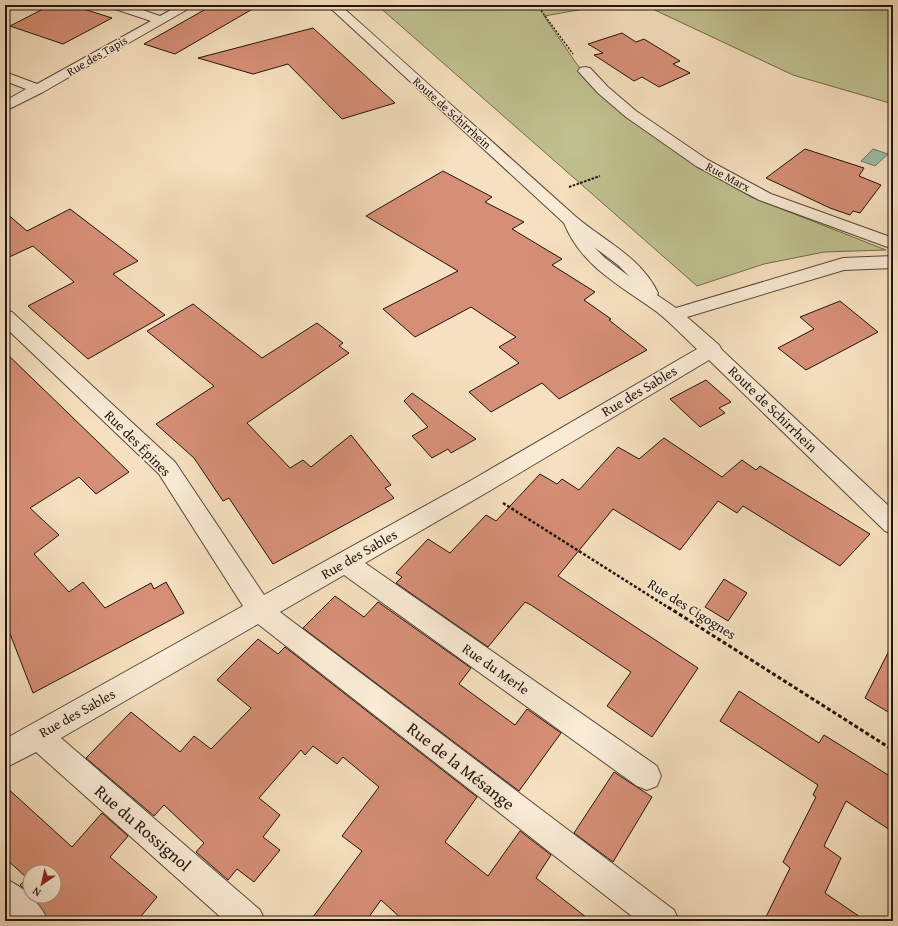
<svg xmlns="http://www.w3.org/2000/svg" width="898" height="926" viewBox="0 0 898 926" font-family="'Gentium Book Plus',serif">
  <rect width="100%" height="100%" fill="#f6e0bf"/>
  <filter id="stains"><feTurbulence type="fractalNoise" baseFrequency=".005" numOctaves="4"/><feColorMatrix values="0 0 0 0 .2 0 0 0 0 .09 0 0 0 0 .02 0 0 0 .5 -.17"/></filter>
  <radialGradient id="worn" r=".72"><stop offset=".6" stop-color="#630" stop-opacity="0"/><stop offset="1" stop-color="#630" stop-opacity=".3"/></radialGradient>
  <!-- green -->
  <g fill="#c0c190" stroke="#716a4e">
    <path d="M377,5H607L544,16L576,63L599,90L700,168L751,197L886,250L824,252L764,264L697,286Z"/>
    <path d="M644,5H893V104L793,75Z"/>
  </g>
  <!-- water -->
  <path fill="#9dbead" stroke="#6c7a6d" d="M873,149L888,154L875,166L861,161Z"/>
  <!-- building -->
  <g fill="#d68f77" stroke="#22140c">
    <path d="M51,5H71L112,18L63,44L10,26Z"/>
    <path d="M213,5H255L256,7L175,54L144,44Z"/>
    <path d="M313,28L395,103L342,119L288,64L253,74L198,58Z"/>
    <path d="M622,33L636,42L644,39L680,61L673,64L690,73L659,87L642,77L634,81L594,55L603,53L588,44Z"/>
    <path d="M805,149L864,168L859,176L881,185L860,213L853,211L850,215L830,208L766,178Z"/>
    <path d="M443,171L492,197L485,202L524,222L512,229L562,259L552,265L595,292L584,300L611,319L609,320L647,350L559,399L542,383L491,412L469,392L519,363L499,347L516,337L471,307L415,337L383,309L458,271L366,216Z"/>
    <path d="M70,209L138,261L113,274L165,315L88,359L28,306L74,282L33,246L5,259V212L27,231Z"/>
    <path d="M840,301L878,332L806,370L778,348L814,329L800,317Z"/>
    <path d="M193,304L262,358L317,323L343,343L339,346L349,353L247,423L290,468L303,460L311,467L351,435L391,485L385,488L394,498L273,564L229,498L223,501L194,458L156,424L214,386L147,331Z"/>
    <path d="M5,352L129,472L96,494L79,477L30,508L59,535L34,554L69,592L83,582L105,608L151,583L154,589L166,582L184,613L33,693L5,621Z"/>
    <path d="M706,380L731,402L719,408L725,413L700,427L670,399Z"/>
    <path d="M412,393L462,429L476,439L451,453L448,449L432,458L412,436L428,427L404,401Z"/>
    <path d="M664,438L722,477L742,460L756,470L760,466L870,534L840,566L743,506L737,513L718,501L680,550L613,509L558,576L698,668L652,737L607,706L631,672L531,605L525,602L488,647L396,583L402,577L396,573L428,539L450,553L486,515L496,521L540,474L557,484L562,479L579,490L618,447L639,459Z"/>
    <path d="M724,579L747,593L728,621L705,607Z"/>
    <path d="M335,596L364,617L378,602L471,668L459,684L515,725L527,709L561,733L519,791L303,628Z"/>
    <path d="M258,639L278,654L285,647L477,797L445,842L488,876L520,831L551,855L536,878L591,921H404L381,900L366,921H310L362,851L342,836L379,787L343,757L337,764L313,746L305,755L301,750L259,798L280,815L263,837L280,850L254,882L237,869L228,880L196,852L204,843L164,805L154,816L86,758L131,712L180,752L194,736L211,749L251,708L217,680Z"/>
    <path d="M893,643V715L865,698Z"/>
    <path d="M739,691L819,743L824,735L893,778V832L846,801L824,846L841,858L825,893L866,921H764L790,868L783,862L816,797L813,795L818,785L720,721Z"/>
    <path d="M614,772L652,797L613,862L574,833Z"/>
    <path d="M5,786L72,847L102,813L128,836L110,857L157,897L137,921H50L49,920L32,896H54V872H30V894L20,885L27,878L5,858Z"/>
  </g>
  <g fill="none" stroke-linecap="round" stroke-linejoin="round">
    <defs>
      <g id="minor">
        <path d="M110,5H128L160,16L180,5H195L43,92L5,111V101L26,89L5,81V72L37,84L151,21L112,8Z"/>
        <path d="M327,5H340C419,75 496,146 575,216C604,241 641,257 658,293L657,295L676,308L843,258L893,256V268L844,270L687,317L719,345L722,350L893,510V534L885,531L709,360L486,493L365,563L657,766L661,776L657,786L647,790L637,786L344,575L280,612L674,910L679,921H638L258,624L61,738L260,910L265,921H225L36,752L5,768V739L243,606L159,474L5,327V310L12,312L175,462L264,595L470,481L697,349C684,337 671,323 657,312C620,285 582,267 564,223ZM594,247L618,265L630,277L605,258Z"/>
        <path d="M585,67L590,68L608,87L636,111L708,160L771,194L893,238V249L759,200L696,166L626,117L598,93L578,71L580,68Z"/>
        <path d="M5,879C23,886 40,903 48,921H10L5,916Z"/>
      </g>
    </defs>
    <!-- minor casing -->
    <use href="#minor" stroke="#574739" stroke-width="2"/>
    <!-- path-far3 -->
    <path stroke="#22140c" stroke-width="1.5" stroke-dasharray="2 1.5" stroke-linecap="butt" d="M537,5L573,54"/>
    <!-- path-far2 -->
    <path stroke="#22140c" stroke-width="2" stroke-dasharray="2.5 1.5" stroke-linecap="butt" d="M569,187L600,176"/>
    <!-- path-far1 -->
    <path stroke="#22140c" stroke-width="2.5" stroke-dasharray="3 2" stroke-linecap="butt" d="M503,503L669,608"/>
    <!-- path -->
    <path stroke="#22140c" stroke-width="3" stroke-dasharray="4 2.5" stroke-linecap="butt" d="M668,607L893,750"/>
    <!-- minor -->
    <use href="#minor" fill="#f9ebd5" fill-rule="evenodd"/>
  </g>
  <g text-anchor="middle" stroke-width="3" stroke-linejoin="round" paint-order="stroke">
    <!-- far-street labels -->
    <g font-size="12" fill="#22140c" stroke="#f9ebd5">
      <text transform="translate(97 56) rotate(-30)" y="4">Rue des Tapis</text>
      <text transform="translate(452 113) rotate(42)" y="4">Route de Schirrhein</text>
      <text transform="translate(728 177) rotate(28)" y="4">Rue Marx</text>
    </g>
    <!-- street labels -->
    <g font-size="14" fill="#22140c" stroke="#f9ebd5">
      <text transform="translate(639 391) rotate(-31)" y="5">Rue des Sables</text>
      <text transform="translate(773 409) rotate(44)" y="5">Route de Schirrhein</text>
      <text transform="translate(138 443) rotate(45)" y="5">Rue des Épines</text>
      <text transform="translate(359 554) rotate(-30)" y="5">Rue des Sables</text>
      <text transform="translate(692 609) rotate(32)" y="5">Rue des Cigognes</text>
      <text transform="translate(496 669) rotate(35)" y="5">Rue du Merle</text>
      <text transform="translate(77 713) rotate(-29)" y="5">Rue des Sables</text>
    </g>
    <!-- near-street labels -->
    <g font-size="17" fill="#22140c" stroke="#f9ebd5">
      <text transform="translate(461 766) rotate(38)" y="6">Rue de la Mésange</text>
      <text transform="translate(143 828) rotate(41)" y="6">Rue du Rossignol</text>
    </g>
  </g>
  <!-- margin -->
  <rect width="898" height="926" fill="none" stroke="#f6e0bf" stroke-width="20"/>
  <rect x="6" y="6" width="886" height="914" fill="none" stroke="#22140c" stroke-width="2"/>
  <rect x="10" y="10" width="878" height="906" fill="none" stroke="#22140c"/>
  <!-- north arrow -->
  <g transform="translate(42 884) rotate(214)"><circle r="19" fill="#f9ebd5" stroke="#a39585"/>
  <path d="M0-3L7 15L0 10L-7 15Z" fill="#8f2418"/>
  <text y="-6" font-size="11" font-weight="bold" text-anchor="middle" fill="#22140c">N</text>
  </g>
  <rect width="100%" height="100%" filter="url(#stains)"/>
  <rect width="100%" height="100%" fill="url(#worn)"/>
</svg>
